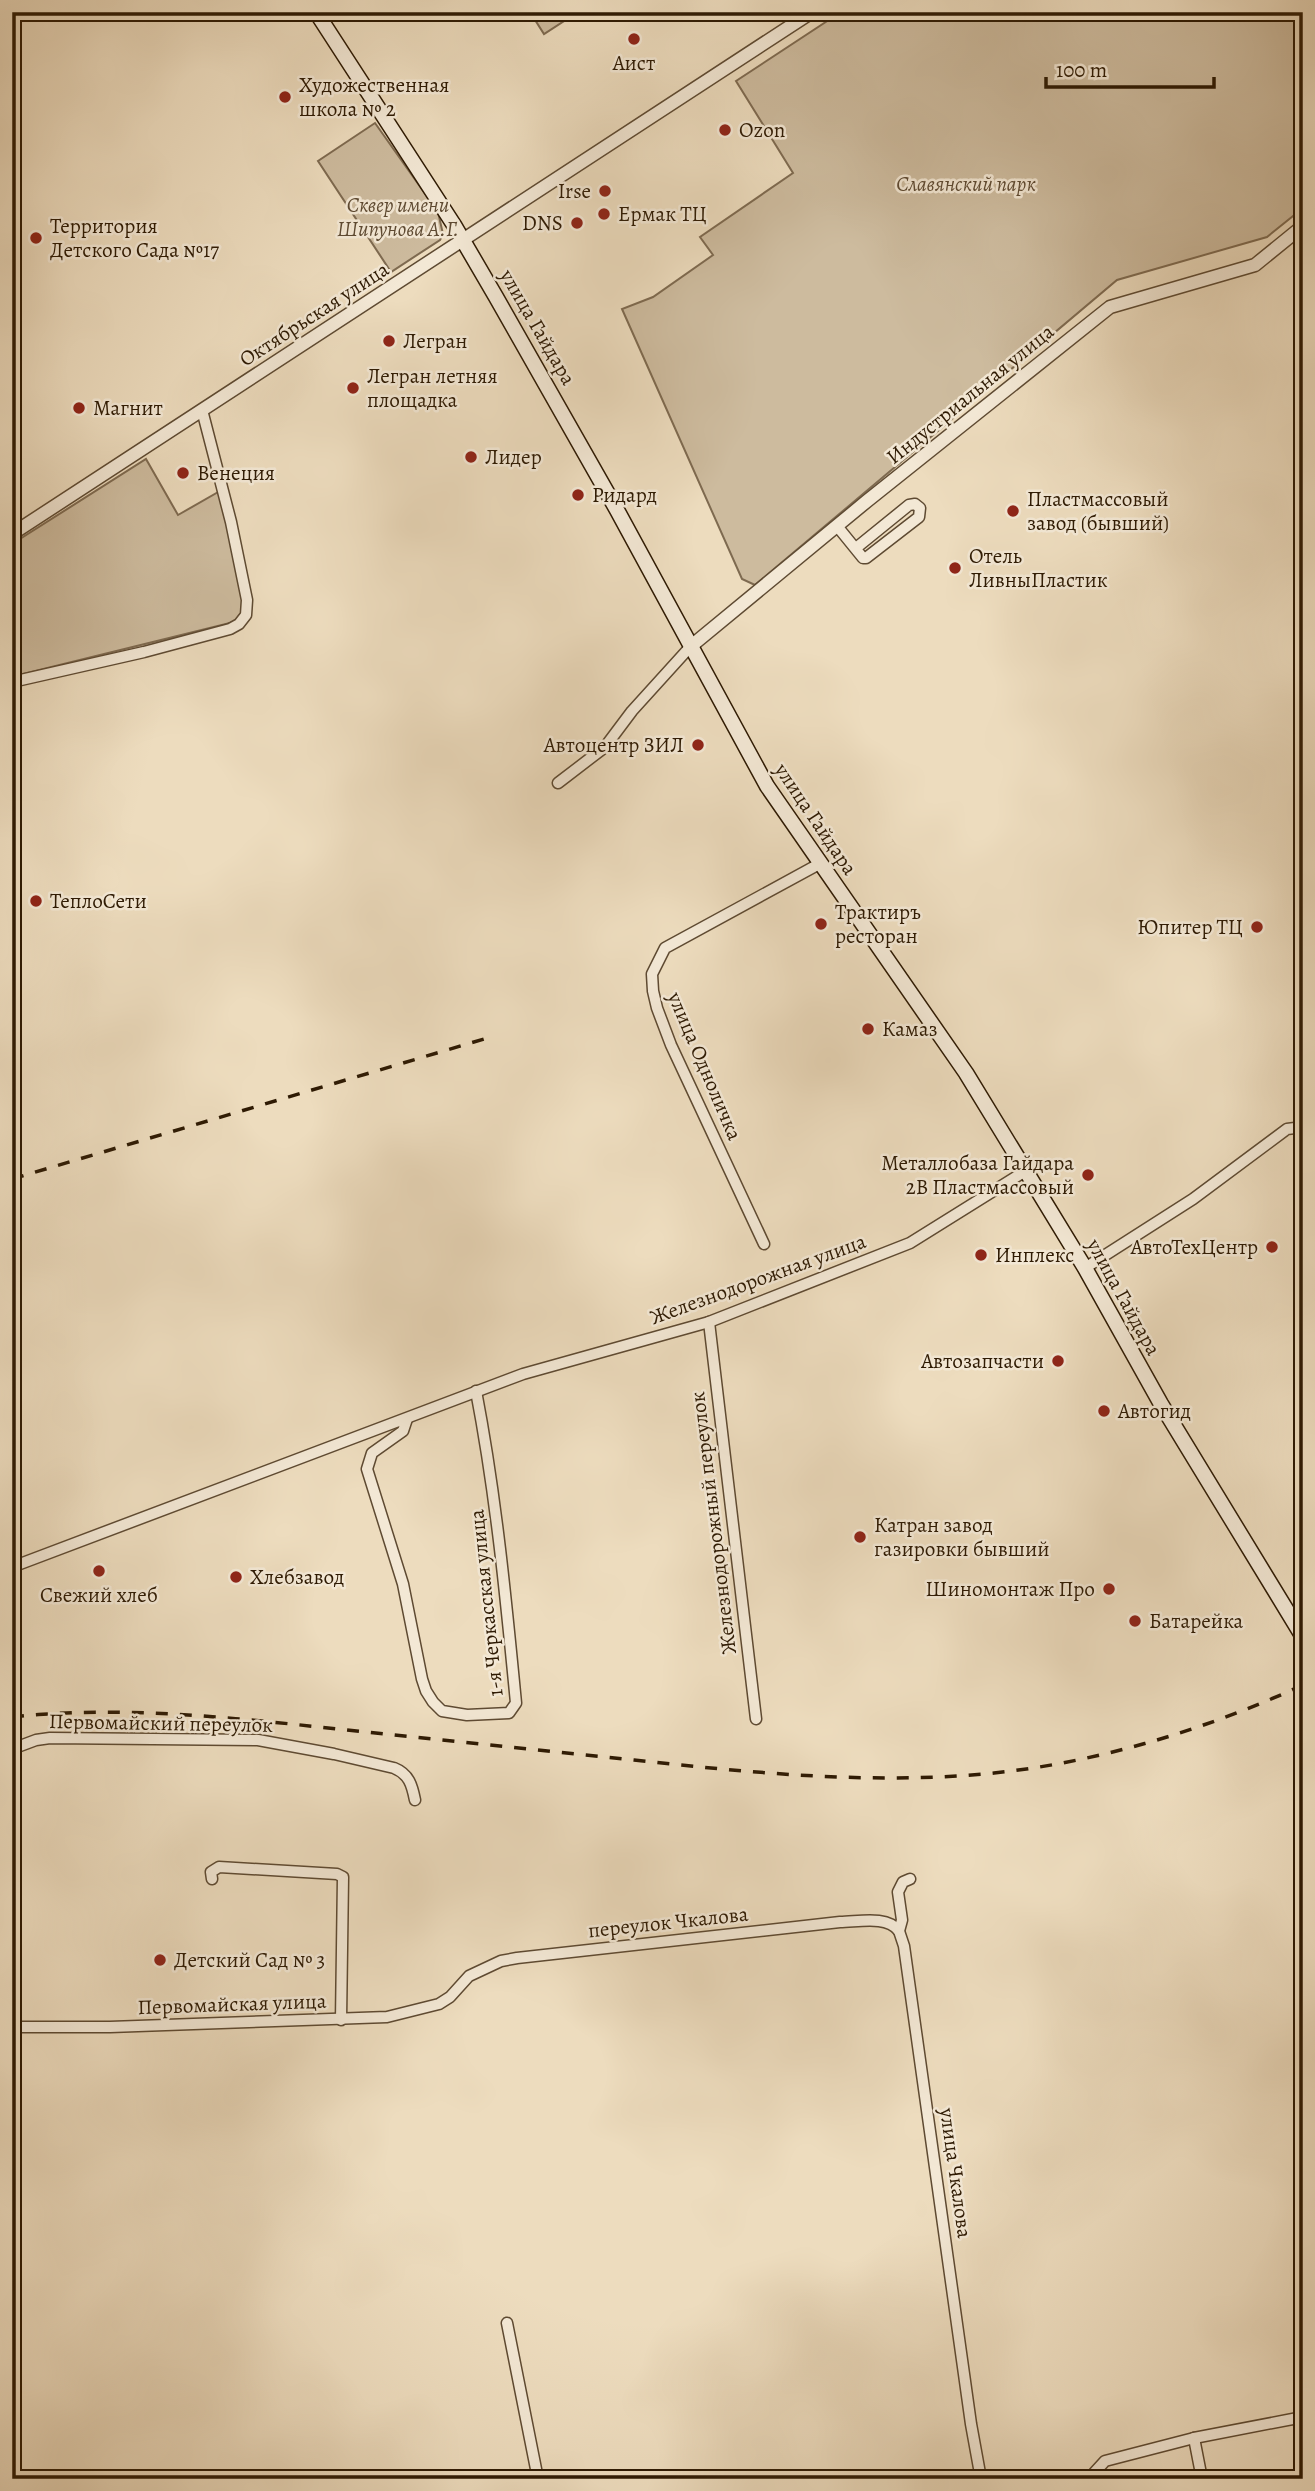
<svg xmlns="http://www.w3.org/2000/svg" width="1315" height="2491" viewBox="0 0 1315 2491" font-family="Alegreya,serif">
  <rect width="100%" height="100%" fill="#eddcbe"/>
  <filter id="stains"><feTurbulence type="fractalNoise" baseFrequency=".00286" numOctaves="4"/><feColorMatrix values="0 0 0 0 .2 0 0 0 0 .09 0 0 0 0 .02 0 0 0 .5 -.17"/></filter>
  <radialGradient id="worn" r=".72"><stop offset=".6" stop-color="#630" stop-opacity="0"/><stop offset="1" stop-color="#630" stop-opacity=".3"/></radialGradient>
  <!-- green -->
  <g fill="#cdbb9e" stroke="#7e6a50" stroke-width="2">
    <path d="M530,12H578L544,34Z"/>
    <path d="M841,12H1303V208L1267,237L1117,280L755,585L742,579L622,309L653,297L713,255L700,237L793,173L736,81Z"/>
    <path d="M375,123L438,212L443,234L440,240L391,272L318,161Z"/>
    <path d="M146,459L178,515L220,491L245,603L242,612L234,622L23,674H12V544Z"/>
  </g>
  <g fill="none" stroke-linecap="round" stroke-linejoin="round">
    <defs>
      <g id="minor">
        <path d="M837,526L863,558H866L919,517L920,508L915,504L909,505L856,548"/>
        <path d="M12,682L144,652L230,629L239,624L246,615L247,600L231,522L202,410"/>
        <path d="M558,783L605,747L632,711L690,647"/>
        <path d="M764,1244L671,1045L657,1008L653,991L652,974L665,948L821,863"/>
        <path d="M1085,1268L1193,1199L1287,1129L1303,1127"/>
        <path d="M709,1322L756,1719"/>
        <path d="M407,1419L403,1431L372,1453L367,1469L403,1584L422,1679L426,1691L433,1702L442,1711L467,1715L509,1713L516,1703C506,1599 496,1495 476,1391"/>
        <path d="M12,1567L523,1374L709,1322L910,1243L1027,1170"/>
        <path d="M12,1749L36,1740L50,1738L258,1740L334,1754L394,1768C409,1774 412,1785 415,1800"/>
        <path d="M212,1879L211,1872L219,1867L337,1874L343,1877L341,2020"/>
        <path d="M910,1879L903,1882L898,1892L902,1920L899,1931L904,1946L971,2424L981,2479"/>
        <path d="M12,2027H110L387,2017L439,2004L450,1997L469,1976L501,1961L517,1958L840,1922C858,1922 887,1915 899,1931"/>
        <path d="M507,2323L538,2479"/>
        <path d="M1298,2418L1303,2445"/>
        <path d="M1194,2438L1202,2479"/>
        <path d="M1095,2479L1094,2473L1105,2461L1194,2438L1303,2417"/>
      </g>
      <g id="tertiary">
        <path d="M12,534L812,12"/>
        <path d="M690,647L867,501L1110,307L1255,265L1303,226"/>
      </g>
      <path id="secondary" d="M316,12L454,225L496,297L617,510L767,786L966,1073L1085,1268L1161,1404L1303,1637"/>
    </defs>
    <!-- minor casing -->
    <use href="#minor" stroke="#5e4a32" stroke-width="13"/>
    <!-- tertiary casing -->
    <use href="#tertiary" stroke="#5e4a32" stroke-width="15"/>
    <!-- secondary casing -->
    <use href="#secondary" stroke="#2e1a03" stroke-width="17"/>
    <!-- minor -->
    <use href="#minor" stroke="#f3e8d5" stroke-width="10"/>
    <!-- tertiary -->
    <use href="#tertiary" stroke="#f3e8d5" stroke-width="12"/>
    <!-- secondary -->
    <use href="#secondary" stroke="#f3e8d5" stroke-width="14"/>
    <!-- rail -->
    <g stroke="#2e1a03" stroke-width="3.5" stroke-dasharray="12 12" stroke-linecap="butt">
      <path d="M12,1179L484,1039"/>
      <path d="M12,1717C123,1705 236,1718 347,1730C442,1740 538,1750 634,1760C754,1773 874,1785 994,1773C1100,1762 1207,1729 1303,1685"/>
    </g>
  </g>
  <!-- markers -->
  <g fill="#8f2418" stroke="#f3e8d5" stroke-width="2.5">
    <circle cx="634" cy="39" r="7"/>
    <circle cx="285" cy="97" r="7"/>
    <circle cx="725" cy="130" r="7"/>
    <circle cx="605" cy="191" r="7"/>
    <circle cx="604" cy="214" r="7"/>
    <circle cx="577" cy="223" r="7"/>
    <circle cx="36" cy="238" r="7"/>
    <circle cx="389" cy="341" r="7"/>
    <circle cx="353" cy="388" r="7"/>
    <circle cx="79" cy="408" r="7"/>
    <circle cx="471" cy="457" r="7"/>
    <circle cx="183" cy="473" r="7"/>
    <circle cx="578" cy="495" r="7"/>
    <circle cx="1013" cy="511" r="7"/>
    <circle cx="955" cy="568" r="7"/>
    <circle cx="698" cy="745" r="7"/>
    <circle cx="36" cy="901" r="7"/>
    <circle cx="821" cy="924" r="7"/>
    <circle cx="1257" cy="927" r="7"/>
    <circle cx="868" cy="1029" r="7"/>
    <circle cx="1088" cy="1175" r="7"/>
    <circle cx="1272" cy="1247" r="7"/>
    <circle cx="981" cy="1255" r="7"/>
    <circle cx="1058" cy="1361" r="7"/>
    <circle cx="1104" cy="1411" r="7"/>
    <circle cx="860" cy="1537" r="7"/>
    <circle cx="99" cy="1571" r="7"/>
    <circle cx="236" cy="1577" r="7"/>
    <circle cx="1109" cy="1589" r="7"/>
    <circle cx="1135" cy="1621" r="7"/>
    <circle cx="160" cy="1960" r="7"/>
  </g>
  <g text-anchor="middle" stroke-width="5" stroke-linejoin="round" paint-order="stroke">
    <!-- poi labels -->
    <g font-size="21" fill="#2e1a03" stroke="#f3e8d5" text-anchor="start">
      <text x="634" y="70" text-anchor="middle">Аист</text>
      <text x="299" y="92">Художественная<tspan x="299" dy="24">школа № 2</tspan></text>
      <text x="739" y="137">Ozon</text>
      <text x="591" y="198" text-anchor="end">Irse</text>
      <text x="618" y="221">Ермак ТЦ</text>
      <text x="563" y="230" text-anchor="end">DNS</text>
      <text x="50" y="233">Территория<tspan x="50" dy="24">Детского Сада №17</tspan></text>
      <text x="403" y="348">Легран</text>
      <text x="367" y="383">Легран летняя<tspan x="367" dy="24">площадка</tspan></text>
      <text x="93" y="415">Магнит</text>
      <text x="485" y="464">Лидер</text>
      <text x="197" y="480">Венеция</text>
      <text x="592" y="502">Ридард</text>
      <text x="1027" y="506">Пластмассовый<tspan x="1027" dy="24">завод (бывший)</tspan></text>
      <text x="969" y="563">Отель<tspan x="969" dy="24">ЛивныПластик</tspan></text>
      <text x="684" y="752" text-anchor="end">Автоцентр ЗИЛ</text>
      <text x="50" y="908">ТеплоСети</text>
      <text x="835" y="919">Трактиръ<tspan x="835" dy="24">ресторан</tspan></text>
      <text x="1243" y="934" text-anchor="end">Юпитер ТЦ</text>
      <text x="882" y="1036">Камаз</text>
      <text x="1074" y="1170" text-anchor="end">Металлобаза Гайдара<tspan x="1074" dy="24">2В Пластмассовый</tspan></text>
      <text x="1258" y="1254" text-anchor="end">АвтоТехЦентр</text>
      <text x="995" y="1262">Инплекс</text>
      <text x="1044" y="1368" text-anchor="end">Автозапчасти</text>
      <text x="1118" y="1418">Автогид</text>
      <text x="874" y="1532">Катран завод<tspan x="874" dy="24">газировки бывший</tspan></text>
      <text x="250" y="1584">Хлебзавод</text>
      <text x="1095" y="1596" text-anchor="end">Шиномонтаж Про</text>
      <text x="99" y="1602" text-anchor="middle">Свежий хлеб</text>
      <text x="1149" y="1628">Батарейка</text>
      <text x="174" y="1967">Детский Сад № 3</text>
    </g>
    <!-- park labels -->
    <g font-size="21" font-style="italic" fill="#5e4a32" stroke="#f3e8d5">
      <text x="966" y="191">Славянский парк</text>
      <text x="398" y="212">Сквер имени<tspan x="398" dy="24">Шипунова А.Г.</tspan></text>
    </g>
    <!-- street labels -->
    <g font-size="21" fill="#2e1a03" stroke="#f3e8d5">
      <text transform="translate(314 314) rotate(-33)" y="7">Октябрьская улица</text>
      <text transform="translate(538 327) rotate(60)" y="7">улица Гайдара</text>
      <text transform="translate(970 394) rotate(-39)" y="7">Индустриальная улица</text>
      <text transform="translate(816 819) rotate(56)" y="7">улица Гайдара</text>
      <text transform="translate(705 1066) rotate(67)" y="7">улица Одноличка</text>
      <text transform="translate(758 1279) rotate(-20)" y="7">Железнодорожная улица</text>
      <text transform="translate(1124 1297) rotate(61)" y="7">улица Гайдара</text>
      <text transform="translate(713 1523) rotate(-97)" y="7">Железнодорожный переулок</text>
      <text transform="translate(486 1603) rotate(-96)" y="7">1-я Черкасская улица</text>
      <text transform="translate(161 1723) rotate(1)" y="7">Первомайский переулок</text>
      <text transform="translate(668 1922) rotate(-6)" y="7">переулок Чкалова</text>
      <text transform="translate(232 2004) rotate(-2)" y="7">Первомайская улица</text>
      <text transform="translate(956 2173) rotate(82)" y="7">улица Чкалова</text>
    </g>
  </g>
  <!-- margin -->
  <rect width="1315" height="2491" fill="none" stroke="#eddcbe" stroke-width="42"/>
  <rect x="14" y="14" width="1287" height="2463" fill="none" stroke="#2e1a03" stroke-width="3.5"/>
  <rect x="21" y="21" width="1273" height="2449" fill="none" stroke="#2e1a03" stroke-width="2"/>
  <!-- scale -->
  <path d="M1046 77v10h168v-10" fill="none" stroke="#2e1a03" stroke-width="3.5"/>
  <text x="1056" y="77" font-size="21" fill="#2e1a03" stroke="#f3e8d5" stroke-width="5" paint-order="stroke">100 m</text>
  <rect width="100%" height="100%" filter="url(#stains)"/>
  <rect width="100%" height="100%" fill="url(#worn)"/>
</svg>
